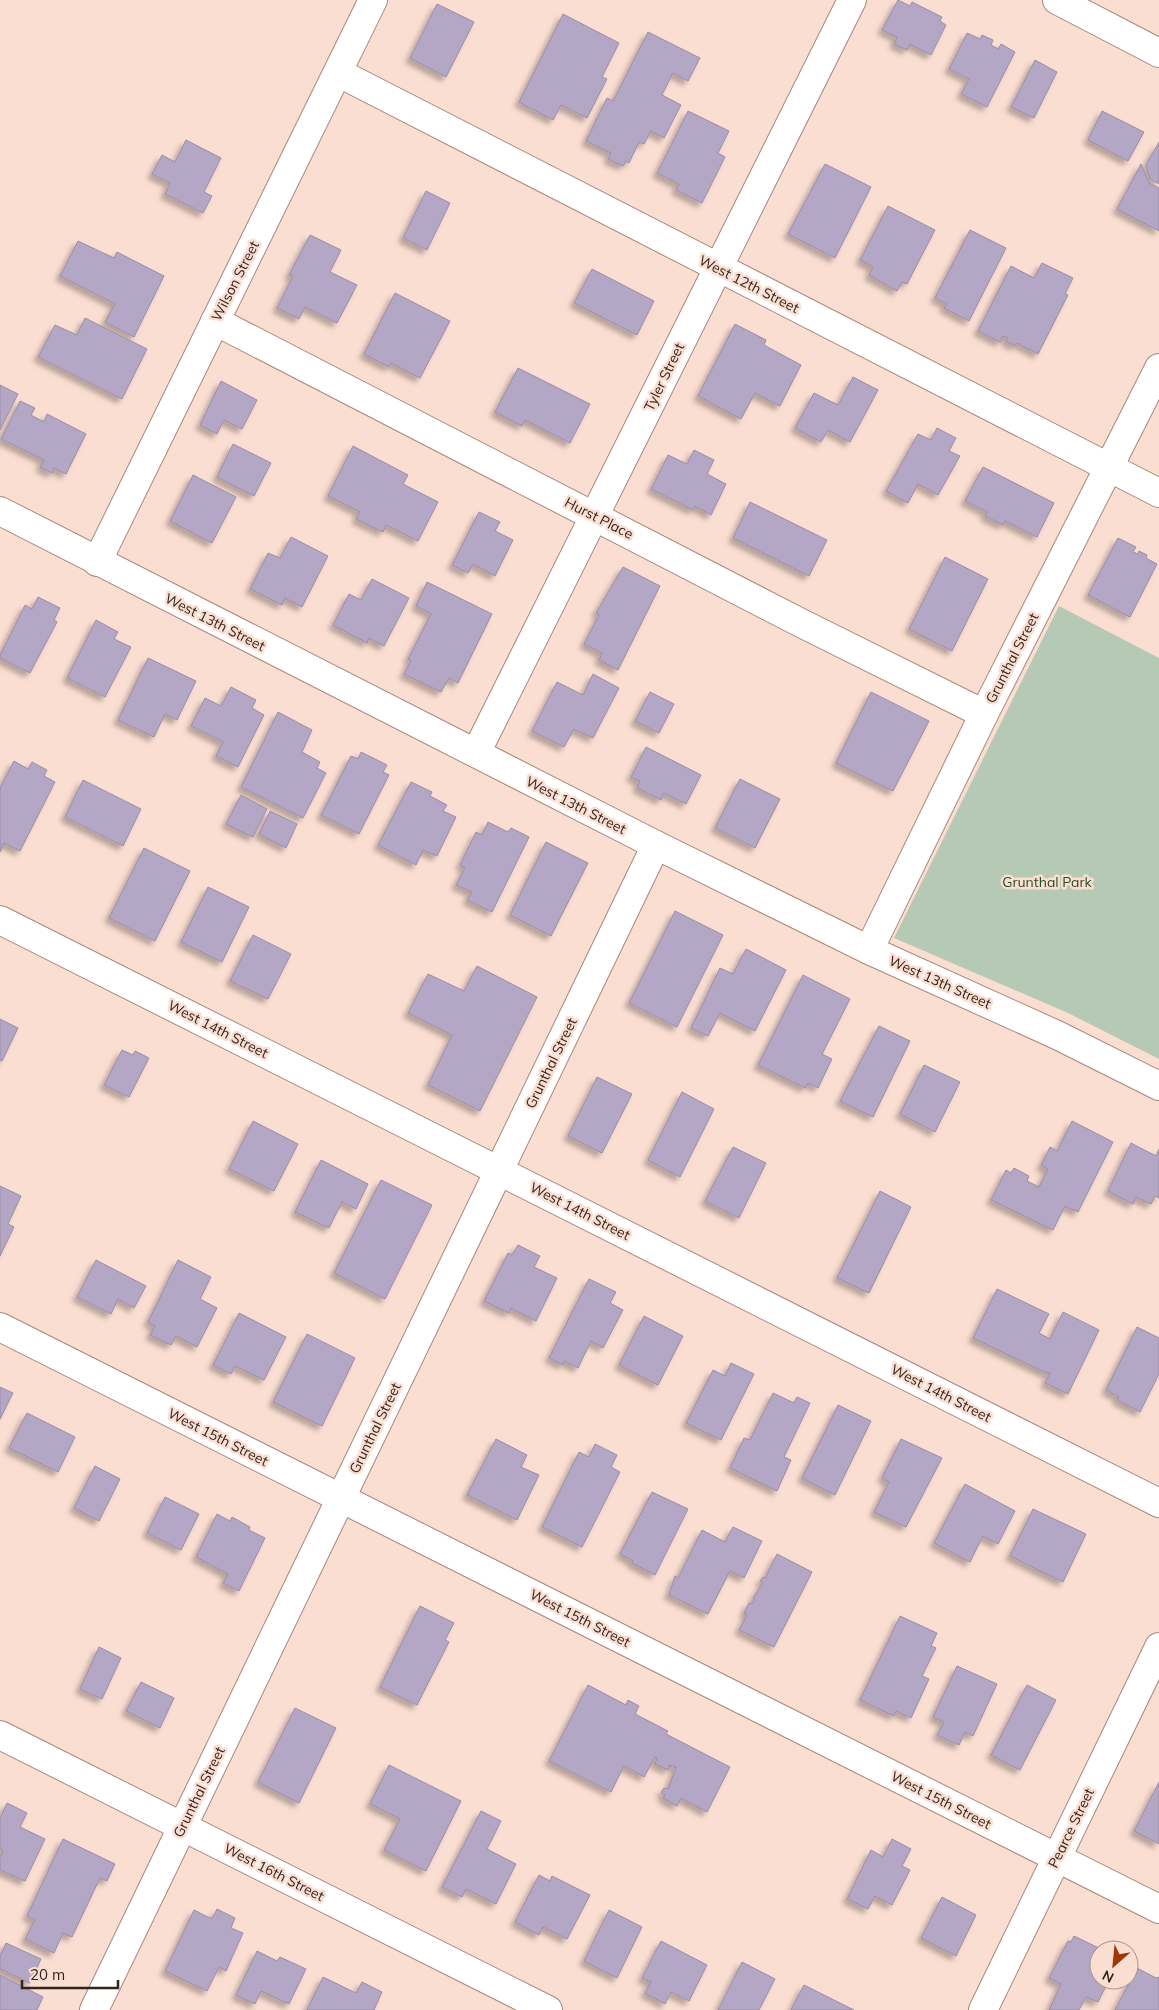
<svg xmlns="http://www.w3.org/2000/svg" width="1159" height="2010" viewBox="0 0 1159 2010" font-family="Mulish,sans-serif">
  <defs>
    <filter id="shadow"><feDropShadow dx="-4.5" dy="4.5" stdDeviation="2.5" flood-color="#0004"/></filter>
  </defs>
  <rect width="100%" height="100%" fill="#fbded2"/>
  <!-- green -->
  <path fill="#b6c9b4" d="M1059,606L1159,658V1059L1068,1013L894,938Z"/>
  <!-- building -->
  <g fill="#b4a7c5" stroke="#998ca8" filter="url(#shadow)">
    <path d="M898,0L910,6L912,2L942,17L940,21L946,25L931,55L910,44L907,50L894,44L897,37L882,30Z"/>
    <path d="M437,4L474,22L446,77L410,58Z"/>
    <path d="M563,14L619,43L602,77L607,79L587,118L561,105L553,120L519,102Z"/>
    <path d="M648,32L700,58L688,81L673,73L662,95L681,105L664,138L651,131L644,144L639,142L629,163L626,161L623,166L608,159L611,153L586,141L607,98L613,101Z"/>
    <path d="M967,33L980,39L982,35L993,40L991,45L998,49L1001,44L1015,52L987,107L961,94L969,79L949,69Z"/>
    <path d="M1035,60L1057,72L1034,118L1011,107Z"/>
    <path d="M688,111L729,131L718,153L725,157L702,203L676,190L679,184L657,173Z"/>
    <path d="M1102,111L1144,132L1128,161L1088,140Z"/>
    <path d="M186,140L221,158L204,192L212,196L203,213L165,194L170,183L152,174L162,155L175,162Z"/>
    <path d="M1159,142V184L1150,179L1146,165Z"/>
    <path d="M825,164L871,187L835,258L788,234Z"/>
    <path d="M1141,164L1149,183L1159,188V231L1117,209Z"/>
    <path d="M426,191L450,203L427,250L403,238Z"/>
    <path d="M888,206L935,230L907,284L902,282L897,291L869,275L873,267L860,260Z"/>
    <path d="M970,230L1006,248L969,321L944,308L947,304L935,298Z"/>
    <path d="M310,235L341,250L330,272L357,285L337,323L305,307L299,319L277,308L293,276L289,275Z"/>
    <path d="M78,241L114,258L117,252L164,276L134,337L105,322L115,304L60,276Z"/>
    <path d="M1042,263L1073,278L1065,294L1068,295L1038,354L1017,343L1015,346L1006,341L1008,338L1003,336L1000,342L978,331L1011,266L1034,278Z"/>
    <path d="M592,269L654,301L637,335L574,303Z"/>
    <path d="M395,293L450,321L420,378L391,363L389,367L364,354Z"/>
    <path d="M85,318L147,349L122,399L38,357L55,325L77,335Z"/>
    <path d="M735,324L766,340L764,345L801,365L780,406L755,393L741,419L698,396Z"/>
    <path d="M518,368L590,404L570,443L525,420L522,426L495,412Z"/>
    <path d="M853,377L878,390L850,442L828,430L821,442L795,428L814,393L838,405Z"/>
    <path d="M221,381L257,400L242,429L224,420L217,434L200,425Z"/>
    <path d="M0,385L18,394L0,430Z"/>
    <path d="M20,401L35,408L31,415L44,422L47,414L86,434L66,474L54,468L52,473L40,467L44,460L1,439Z"/>
    <path d="M937,428L956,438L949,451L960,456L938,495L918,484L908,503L886,491L918,434L931,440Z"/>
    <path d="M233,444L271,463L254,496L217,477Z"/>
    <path d="M353,446L408,475L403,484L438,502L418,541L386,525L383,532L356,519L360,512L328,496Z"/>
    <path d="M694,450L714,460L707,474L726,484L711,515L695,506L693,510L651,489L668,455L687,464Z"/>
    <path d="M983,467L1054,503L1037,537L1005,521L1003,525L985,516L987,512L965,501Z"/>
    <path d="M193,475L236,497L212,543L170,521Z"/>
    <path d="M750,502L827,540L809,576L733,538Z"/>
    <path d="M479,512L500,522L495,531L513,540L495,576L473,564L468,573L452,565Z"/>
    <path d="M291,537L328,556L302,607L285,598L282,605L250,589L268,553L280,558Z"/>
    <path d="M1118,538L1136,547L1133,552L1138,554L1139,551L1147,555L1146,558L1157,564L1130,617L1088,595Z"/>
    <path d="M945,557L988,579L952,651L909,629Z"/>
    <path d="M623,567L660,586L618,670L599,660L602,653L584,644L599,615L596,613Z"/>
    <path d="M372,579L409,598L384,646L369,638L367,643L333,625L349,594L361,600Z"/>
    <path d="M427,582L492,614L458,683L449,678L441,692L404,674L411,660L408,659L431,614L416,606Z"/>
    <path d="M38,597L60,608L54,620L57,622L30,673L0,658V655L25,605L32,609Z"/>
    <path d="M96,620L118,632L114,639L131,647L105,697L67,678Z"/>
    <path d="M148,658L196,681L177,720L165,714L154,737L118,720Z"/>
    <path d="M593,674L619,688L593,738L574,729L564,747L532,731L557,682L583,695Z"/>
    <path d="M231,687L256,700L252,708L264,715L238,767L216,756L223,742L191,726L205,698L221,706Z"/>
    <path d="M650,692L674,704L659,733L635,721Z"/>
    <path d="M871,692L929,721L893,791L836,763Z"/>
    <path d="M278,712L312,730L302,752L320,762L317,768L326,773L303,818L241,787Z"/>
    <path d="M646,747L701,775L686,804L664,793L661,800L637,788L640,781L631,777Z"/>
    <path d="M361,752L387,765L383,772L389,775L359,834L321,815L351,756L358,759Z"/>
    <path d="M14,761L28,769L32,762L47,770L44,776L55,782L20,851L4,843L0,852V788Z"/>
    <path d="M740,779L780,799L755,848L715,828Z"/>
    <path d="M83,780L141,809L123,846L65,817Z"/>
    <path d="M411,782L432,792L430,796L447,805L443,811L456,817L437,856L423,850L416,865L378,845Z"/>
    <path d="M241,795L267,809L253,837L226,824Z"/>
    <path d="M270,811L297,824L286,848L259,834Z"/>
    <path d="M488,822L508,832L511,828L529,837L492,912L467,900L472,892L456,885L465,868L460,865L476,832L482,835Z"/>
    <path d="M546,842L588,863L551,936L510,915Z"/>
    <path d="M144,848L190,871L155,941L109,918Z"/>
    <path d="M208,887L249,907L222,962L181,942Z"/>
    <path d="M675,911L723,935L677,1027L629,1003Z"/>
    <path d="M253,935L291,954L268,999L230,981Z"/>
    <path d="M746,949L786,970L755,1031L720,1013L708,1036L691,1028L720,968L733,974Z"/>
    <path d="M477,966L537,997L480,1111L428,1085L452,1035L408,1013L428,974L464,991Z"/>
    <path d="M803,975L850,999L822,1054L832,1059L818,1088L808,1083L805,1088L758,1065Z"/>
    <path d="M0,1019L18,1028L2,1061L0,1060Z"/>
    <path d="M879,1026L910,1041L873,1117L840,1101Z"/>
    <path d="M122,1050L133,1055L135,1051L149,1058L129,1097L104,1085Z"/>
    <path d="M924,1065L960,1082L935,1132L900,1114Z"/>
    <path d="M597,1077L632,1094L602,1153L568,1136Z"/>
    <path d="M682,1092L714,1109L680,1177L648,1160Z"/>
    <path d="M253,1121L298,1144L274,1191L229,1169Z"/>
    <path d="M1072,1121L1113,1142L1078,1212L1065,1206L1053,1230L991,1200L1006,1170L1011,1173L1014,1168L1029,1176L1027,1181L1039,1187L1048,1169L1041,1166L1050,1147L1057,1151Z"/>
    <path d="M1131,1143L1156,1156L1159,1149V1198L1155,1196L1151,1204L1136,1197L1133,1204L1108,1191Z"/>
    <path d="M733,1147L766,1163L739,1218L705,1201Z"/>
    <path d="M321,1160L368,1184L356,1209L342,1202L329,1228L295,1212Z"/>
    <path d="M381,1180L432,1205L385,1299L334,1273Z"/>
    <path d="M0,1186L21,1196L8,1224L14,1227L0,1256Z"/>
    <path d="M880,1191L911,1207L869,1293L837,1278Z"/>
    <path d="M518,1245L540,1256L534,1267L557,1278L536,1321L511,1308L509,1313L484,1301L508,1253L512,1255Z"/>
    <path d="M96,1260L146,1286L134,1308L118,1299L111,1314L77,1297Z"/>
    <path d="M178,1260L211,1277L200,1299L217,1308L197,1347L176,1336L171,1345L150,1335L155,1326L148,1322Z"/>
    <path d="M589,1279L616,1292L610,1303L623,1310L603,1348L591,1341L578,1368L564,1361L563,1365L549,1358Z"/>
    <path d="M997,1289L1049,1314L1039,1333L1050,1339L1063,1312L1099,1330L1068,1394L1045,1383L1050,1373L1047,1372L1046,1373L973,1338Z"/>
    <path d="M239,1313L286,1337L264,1380L235,1366L231,1374L213,1365Z"/>
    <path d="M644,1316L683,1336L658,1385L619,1365Z"/>
    <path d="M1137,1327L1159,1338V1374L1140,1412L1117,1400L1119,1397L1106,1390Z"/>
    <path d="M307,1334L355,1358L322,1426L273,1402Z"/>
    <path d="M731,1363L754,1374L721,1440L686,1423L713,1370L725,1376Z"/>
    <path d="M0,1387L13,1393L0,1419Z"/>
    <path d="M773,1393L794,1403L797,1397L810,1403L784,1457L791,1460L777,1491L730,1468L744,1438L750,1440Z"/>
    <path d="M838,1405L871,1421L835,1495L802,1478Z"/>
    <path d="M27,1413L75,1437L58,1472L9,1448Z"/>
    <path d="M496,1439L527,1455L521,1467L539,1475L517,1520L467,1495Z"/>
    <path d="M901,1439L942,1458L906,1527L874,1512L889,1482L882,1478Z"/>
    <path d="M595,1444L617,1455L611,1467L620,1472L582,1547L542,1527L579,1452L589,1457Z"/>
    <path d="M95,1466L120,1479L99,1521L74,1508Z"/>
    <path d="M965,1484L1015,1511L998,1544L983,1536L970,1562L934,1543Z"/>
    <path d="M652,1492L688,1509L655,1575L632,1563L633,1561L620,1554Z"/>
    <path d="M165,1497L199,1514L181,1550L147,1533Z"/>
    <path d="M1033,1509L1086,1534L1063,1582L1010,1556Z"/>
    <path d="M217,1514L230,1521L232,1517L250,1527L249,1530L265,1538L239,1591L223,1583L228,1574L196,1557Z"/>
    <path d="M733,1527L762,1541L744,1578L730,1571L708,1614L669,1595L675,1576L678,1578L702,1530L725,1542Z"/>
    <path d="M777,1554L812,1572L774,1647L739,1630L747,1615L744,1613L749,1603L752,1604L755,1599L753,1598L763,1583L760,1581L763,1577L765,1578Z"/>
    <path d="M420,1606L454,1623L445,1640L449,1642L417,1705L380,1687Z"/>
    <path d="M900,1616L937,1633L931,1646L936,1648L922,1676L929,1679L911,1718L896,1711L894,1716L860,1700Z"/>
    <path d="M99,1647L121,1658L102,1699L80,1689Z"/>
    <path d="M957,1666L997,1684L973,1736L965,1732L959,1745L937,1735L944,1722L933,1717Z"/>
    <path d="M141,1682L174,1698L160,1728L126,1711Z"/>
    <path d="M588,1685L626,1705L628,1700L639,1706L635,1714L668,1731L666,1734L730,1767L707,1812L681,1798L677,1806L663,1798L665,1795L661,1793L664,1788L668,1789L676,1767L670,1765L668,1770L655,1764L657,1758L655,1757L644,1777L624,1766L611,1792L549,1761Z"/>
    <path d="M1027,1685L1056,1700L1020,1770L991,1755Z"/>
    <path d="M295,1708L336,1728L299,1803L258,1782Z"/>
    <path d="M389,1765L461,1801L426,1871L384,1850L400,1819L370,1804Z"/>
    <path d="M1159,1782V1844L1134,1831Z"/>
    <path d="M7,1803L27,1813L20,1827L45,1839L25,1881L0,1870V1857L3,1850L0,1848V1818Z"/>
    <path d="M481,1811L501,1821L487,1849L516,1864L496,1904L466,1889L462,1897L442,1887Z"/>
    <path d="M63,1839L115,1864L107,1881L100,1878L72,1937L63,1933L54,1953L25,1939L35,1920L27,1916Z"/>
    <path d="M892,1839L911,1849L902,1866L910,1870L892,1905L875,1896L868,1909L847,1899L871,1850L883,1857Z"/>
    <path d="M539,1875L550,1881L552,1876L590,1895L567,1939L543,1927L539,1935L515,1922Z"/>
    <path d="M942,1897L976,1915L956,1956L921,1938Z"/>
    <path d="M217,1909L235,1918L231,1928L243,1933L226,1971L219,1967L207,1991L165,1971L194,1910L212,1919Z"/>
    <path d="M609,1910L642,1927L617,1978L584,1961Z"/>
    <path d="M1074,1936L1103,1950H1099V1980H1109L1098,2002L1086,1997L1079,2010H1049L1061,1984L1049,1978L1068,1941L1071,1942Z"/>
    <path d="M661,1941L707,1965L689,2001L671,1992L665,2004L645,1993L651,1982L642,1978Z"/>
    <path d="M6,1943L41,1959L30,1983L0,1969V1956Z"/>
    <path d="M257,1951L277,1961L280,1957L306,1969L289,2004L261,1991L255,2004L236,1995Z"/>
    <path d="M742,1962L775,1979L759,2010H718Z"/>
    <path d="M1137,1968L1156,1978L1159,1977V2010H1115Z"/>
    <path d="M0,1975L43,1997L37,2010H0Z"/>
    <path d="M323,1977L356,1993L362,1982L382,1992L374,2010H307Z"/>
    <path d="M804,1985L854,2010H791Z"/>
  </g>
  <g fill="none" stroke-linecap="round" stroke-linejoin="round">
    <defs>
      <g id="minor">
        <path d="M1057,0L1159,53"/>
        <path d="M339,73L1159,493"/>
        <path d="M215,321L801,623L984,714"/>
        <path d="M0,511L656,845L869,950L1057,1035L1159,1086"/>
        <path d="M97,562L373,0"/>
        <path d="M476,753L852,0"/>
        <path d="M0,920L1159,1503"/>
        <path d="M869,950L984,714L1159,368"/>
        <path d="M0,1327L1159,1909"/>
        <path d="M0,1735L548,2010"/>
        <path d="M94,2010L656,845"/>
        <path d="M983,2010L1159,1647"/>
      </g>
    </defs>
    <!-- minor casing -->
    <use href="#minor" stroke="#a8877a" stroke-width="30"/>
    <!-- minor -->
    <use href="#minor" stroke="#fff" stroke-width="28"/>
  </g>
  <g text-anchor="middle" stroke-width="5" stroke-linejoin="round" paint-order="stroke">
    <!-- street labels -->
    <g font-size="14" fill="#30241e" stroke="#fbded2">
      <text transform="translate(235 281) rotate(-63)" y="5">Wilson Street</text>
      <text transform="translate(749 284) rotate(27)" y="5">West 12th Street</text>
      <text transform="translate(664 377) rotate(-64)" y="5">Tyler Street</text>
      <text transform="translate(599 518) rotate(27)" y="5">Hurst Place</text>
      <text transform="translate(215 622) rotate(27)" y="5">West 13th Street</text>
      <text transform="translate(1012 658) rotate(-63)" y="5">Grunthal Street</text>
      <text transform="translate(576 805) rotate(27)" y="5">West 13th Street</text>
      <text transform="translate(940 982) rotate(24)" y="5">West 13th Street</text>
      <text transform="translate(218 1029) rotate(27)" y="5">West 14th Street</text>
      <text transform="translate(551 1063) rotate(-64)" y="5">Grunthal Street</text>
      <text transform="translate(580 1211) rotate(27)" y="5">West 14th Street</text>
      <text transform="translate(941 1393) rotate(27)" y="5">West 14th Street</text>
      <text transform="translate(375 1428) rotate(-64)" y="5">Grunthal Street</text>
      <text transform="translate(218 1437) rotate(27)" y="5">West 15th Street</text>
      <text transform="translate(580 1618) rotate(27)" y="5">West 15th Street</text>
      <text transform="translate(199 1792) rotate(-64)" y="5">Grunthal Street</text>
      <text transform="translate(941 1800) rotate(27)" y="5">West 15th Street</text>
      <text transform="translate(1071 1828) rotate(-64)" y="5">Pearce Street</text>
      <text transform="translate(274 1872) rotate(27)" y="5">West 16th Street</text>
    </g>
    <!-- park labels -->
    <g font-size="14" fill="#274b23" stroke="#fbded2">
      <text x="1047" y="887">Grunthal Park</text>
    </g>
  </g>
  <!-- north arrow -->
  <g transform="translate(1114 1965) rotate(207)"><circle r="24" fill="#fbded2" stroke="#aa948a"/>
  <path d="M0-4L9 19L0 12L-9 19Z" fill="#9d3903"/>
  <text y="-8" font-size="14" font-weight="bold" text-anchor="middle" fill="#30241e">N</text>
  </g>
  <!-- scale -->
  <path d="M22 1980v8h96v-8" fill="none" stroke="#30241e" stroke-width="2.5"/>
  <text x="30" y="1980" font-size="15" fill="#30241e" stroke="#fbded2" stroke-width="4" paint-order="stroke">20 m</text>
</svg>
